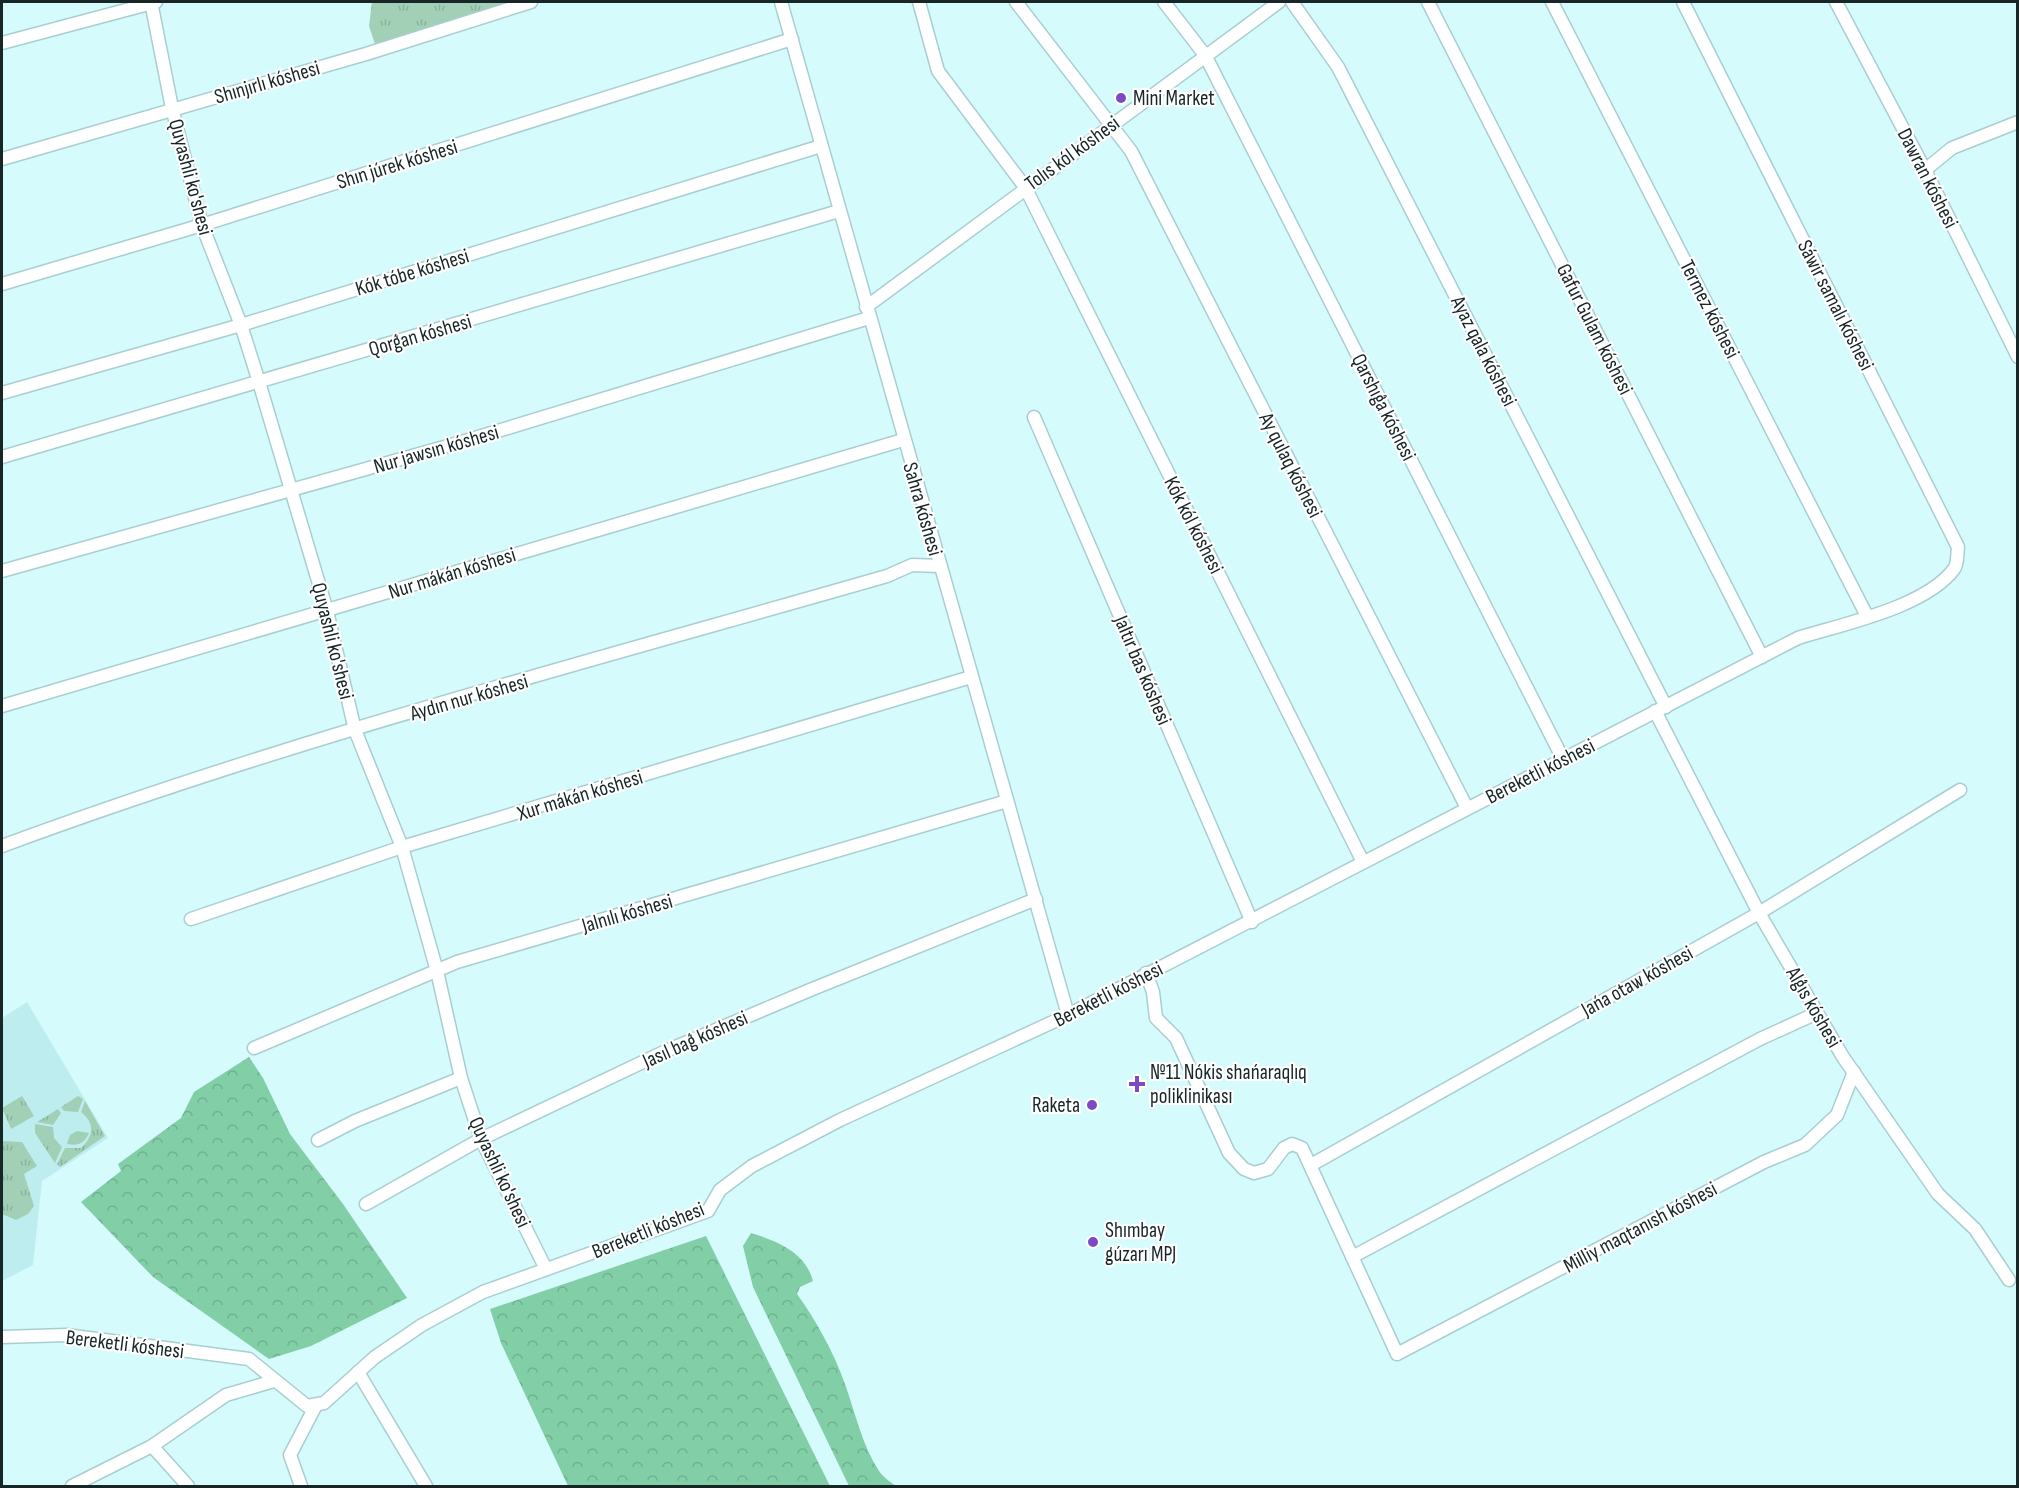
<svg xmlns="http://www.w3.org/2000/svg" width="2019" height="1488" viewBox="0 0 2019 1488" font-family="'Sofia Sans Condensed',sans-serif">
  <defs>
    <pattern id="grass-tufts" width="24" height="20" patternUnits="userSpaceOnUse" patternTransform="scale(1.5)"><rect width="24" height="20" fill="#a1d0b6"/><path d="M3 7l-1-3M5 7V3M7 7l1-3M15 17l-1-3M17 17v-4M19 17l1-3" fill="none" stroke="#8ab29c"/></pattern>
    <pattern id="forest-crowns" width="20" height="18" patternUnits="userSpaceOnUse" patternTransform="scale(1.5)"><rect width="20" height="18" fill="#81cea7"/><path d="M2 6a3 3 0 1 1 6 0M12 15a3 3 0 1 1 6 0" fill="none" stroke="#6fb190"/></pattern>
  </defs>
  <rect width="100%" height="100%" fill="#d5fbfd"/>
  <!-- built -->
  <path fill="#beedf0" d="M27,1002L108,1138L42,1181L33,1265L2,1281V1018Z"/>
  <!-- grass -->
  <g fill="url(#grass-tufts)">
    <path d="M372,2H514L376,47L369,26Z"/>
    <path d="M22,1096L34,1116L11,1129L2,1108Z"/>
    <path d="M78,1096L83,1099L78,1112L64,1111L61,1107Z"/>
    <path d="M85,1101L105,1136L60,1167L57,1164L65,1148H81C94,1136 95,1123 81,1112Z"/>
    <path d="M58,1109L61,1113L53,1125L37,1122Z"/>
    <path d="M35,1124L53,1127L54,1138L62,1147L55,1163L35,1133Z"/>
    <path d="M77,1131L89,1133C84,1144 78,1146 67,1144L70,1135Z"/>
    <path d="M2,1141L22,1142L37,1166L24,1174L34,1206L28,1214L16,1220L2,1214Z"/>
  </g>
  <!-- forest -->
  <g fill="url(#forest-crowns)">
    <path d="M249,1057L263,1078L290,1134L343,1204L407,1298L311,1346L269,1359L153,1277L81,1202L121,1171L118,1164L181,1118L194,1092Z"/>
    <path d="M751,1233C776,1241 805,1251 813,1281L800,1287L797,1294C816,1320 834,1353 845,1384C855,1412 862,1445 879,1471C883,1477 890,1482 896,1486H849L753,1287L743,1246Z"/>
    <path d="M706,1236L830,1486H568L501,1343L490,1309Z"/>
  </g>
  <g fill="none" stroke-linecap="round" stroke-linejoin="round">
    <defs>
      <g id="minor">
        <path d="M151,2L172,108L202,225L241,325L259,382L327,611L355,730L402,847L437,971L461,1078L481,1139L546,1269"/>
        <path d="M781,2L1068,1015"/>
        <path d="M919,2L938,71L1025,187L1363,862"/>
        <path d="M1016,2L1131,151L1467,808"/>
        <path d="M1164,2L1205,55L1563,759"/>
        <path d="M1292,2L1338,67L1666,707"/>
        <path d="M1428,2L1762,657"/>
        <path d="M1552,2L1867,616"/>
        <path d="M1836,2L1925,170L2018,357"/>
        <path d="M2,43L156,2"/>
        <path d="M2,159L366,54L531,2"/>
        <path d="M1925,170L1952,148L2018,122"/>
        <path d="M2,284L202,225L792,39"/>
        <path d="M866,307L1279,2"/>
        <path d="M2,393L241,325L821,146"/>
        <path d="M1034,417L1252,922"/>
        <path d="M2,457L839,211"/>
        <path d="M2,571L455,444L869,318"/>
        <path d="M2,706L903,440"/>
        <path d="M1655,711L1759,913L1843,1057L1938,1194L1975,1229L2009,1280"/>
        <path d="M2,846C291,739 591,661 887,576L912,565L940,566"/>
        <path d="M191,919L402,847L971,677"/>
        <path d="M1146,973L1153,992L1156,1018L1176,1038L1229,1153L1244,1169L1254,1173L1268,1169L1284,1148L1292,1144L1302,1148L1397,1354L1764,1162L1805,1145L1837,1115L1854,1072"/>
        <path d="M254,1048L457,962L1007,801"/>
        <path d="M318,1140L355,1121L461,1078"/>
        <path d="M1311,1165L1759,913L1960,790"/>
        <path d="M366,1204L481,1139L666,1051L810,990L1036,899"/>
        <path d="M1352,1257L1760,1039L1817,1013"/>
        <path d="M2,1337L66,1335L249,1359L307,1406L324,1403L375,1357L422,1325L483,1292L708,1211L720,1190L752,1166L840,1120L1068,1015L1798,638C1843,624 1926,607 1954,569C1958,564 1957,554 1958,547L1683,2"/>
        <path d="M358,1372L426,1486"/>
        <path d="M152,1446L188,1486"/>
        <path d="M72,1486L152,1446L226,1395L274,1381"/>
        <path d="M301,1486L290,1455L315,1407"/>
      </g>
    </defs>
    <!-- minor casing -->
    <use href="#minor" stroke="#a9ced0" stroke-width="15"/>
    <!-- minor -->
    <use href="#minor" stroke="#fff" stroke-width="12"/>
  </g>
  <!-- markers -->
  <g fill="#7c4ac2" stroke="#fff" stroke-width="2">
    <circle cx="1121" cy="98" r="6"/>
    <path d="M1134 1075h6v6h6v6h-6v6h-6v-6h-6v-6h6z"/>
    <circle cx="1092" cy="1105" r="6"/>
    <circle cx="1093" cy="1242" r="6"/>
  </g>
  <g text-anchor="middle" stroke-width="4.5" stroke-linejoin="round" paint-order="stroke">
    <!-- street labels -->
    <g font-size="21" fill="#182627" stroke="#fff">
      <text transform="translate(267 82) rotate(-16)" y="7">Shınjırlı kóshesi</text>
      <text transform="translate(1072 153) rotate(-36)" y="7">Tolıs kól kóshesi</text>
      <text transform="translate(397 164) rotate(-17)" y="7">Shın júrek kóshesi</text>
      <text transform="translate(191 177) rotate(75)" y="7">Quyashli ko'shesi</text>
      <text transform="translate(1928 178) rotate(63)" y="7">Dawran kóshesi</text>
      <text transform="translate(412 272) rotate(-17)" y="7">Kók tóbe kóshesi</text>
      <text transform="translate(1836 305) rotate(63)" y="7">Sáwir samalı kóshesi</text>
      <text transform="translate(1710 309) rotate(63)" y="7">Termez kóshesi</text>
      <text transform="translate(1595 329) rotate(63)" y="7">Gafur Gulam kóshesi</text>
      <text transform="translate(420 335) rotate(-16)" y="7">Qorǵan kóshesi</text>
      <text transform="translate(1484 351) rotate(63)" y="7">Ayaz qala kóshesi</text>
      <text transform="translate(1384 407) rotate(63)" y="7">Qarshıǵa kóshesi</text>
      <text transform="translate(436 449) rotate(-16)" y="7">Nur jawsın kóshesi</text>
      <text transform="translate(1291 465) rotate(63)" y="7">Ay qulaq kóshesi</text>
      <text transform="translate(923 509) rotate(74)" y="7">Sahra kóshesi</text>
      <text transform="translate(1194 525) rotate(63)" y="7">Kók kól kóshesi</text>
      <text transform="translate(452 573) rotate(-17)" y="7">Nur mákán kóshesi</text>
      <text transform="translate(333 641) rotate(76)" y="7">Quyashli ko'shesi</text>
      <text transform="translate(1143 670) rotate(67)" y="7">Jaltır bas kóshesi</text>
      <text transform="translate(469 697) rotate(-16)" y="7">Aydın nur kóshesi</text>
      <text transform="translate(1540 771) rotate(-27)" y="7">Bereketli kóshesi</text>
      <text transform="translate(580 795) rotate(-17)" y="7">Xur mákán kóshesi</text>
      <text transform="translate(627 913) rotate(-16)" y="7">Jalnılı kóshesi</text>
      <text transform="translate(1637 981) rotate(-29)" y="7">Jańa otaw kóshesi</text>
      <text transform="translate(1108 994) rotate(-27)" y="7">Bereketli kóshesi</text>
      <text transform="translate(1814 1007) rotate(60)" y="7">Alǵıs kóshesi</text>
      <text transform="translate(695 1039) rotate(-24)" y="7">Jasıl baǵ kóshesi</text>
      <text transform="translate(500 1172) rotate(65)" y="7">Quyashli ko'shesi</text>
      <text transform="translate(1640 1227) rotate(-28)" y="7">Milliy maqtanısh kóshesi</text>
      <text transform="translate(648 1230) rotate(-22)" y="7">Bereketli kóshesi</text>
      <text transform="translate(125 1344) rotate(7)" y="7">Bereketli kóshesi</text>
    </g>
    <!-- poi labels -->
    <g font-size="21" fill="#182627" stroke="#fff" text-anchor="start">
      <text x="1133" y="105">Mini Market</text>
      <text x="1150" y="1079">№11 Nókis shańaraqlıq<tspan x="1150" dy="24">poliklinikası</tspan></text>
      <text x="1080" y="1112" text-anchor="end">Raketa</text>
      <text x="1105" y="1237">Shımbay<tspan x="1105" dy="24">gúzarı MPJ</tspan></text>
    </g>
  </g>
  <!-- border -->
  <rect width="2019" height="1488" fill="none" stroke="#182627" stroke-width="6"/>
</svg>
